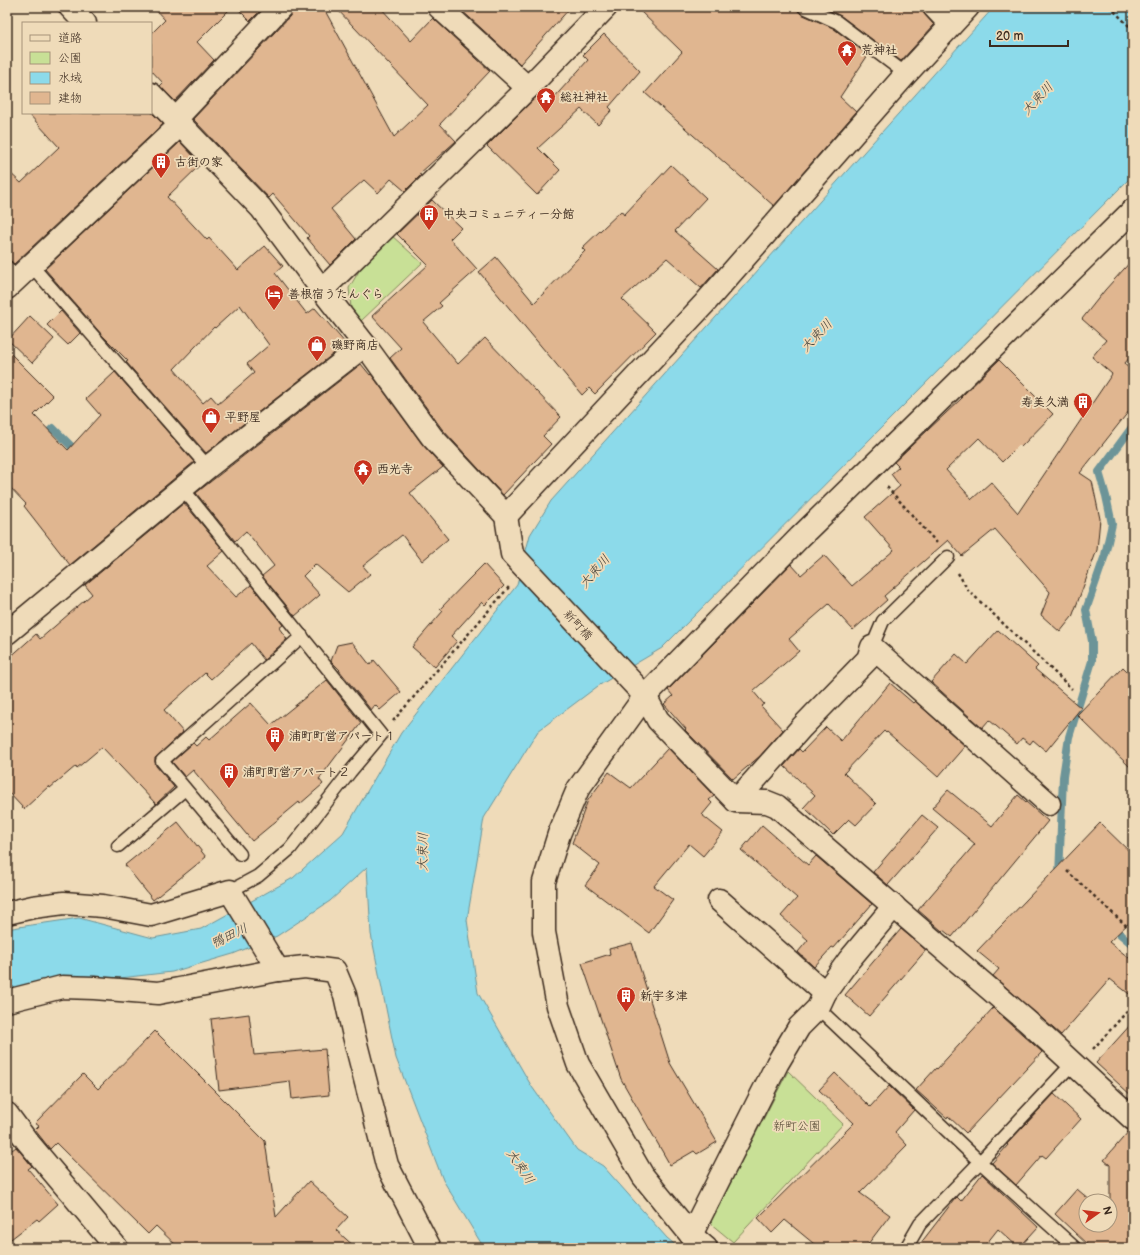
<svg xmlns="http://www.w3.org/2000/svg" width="1140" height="1255" viewBox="0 0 1140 1255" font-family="'Balsamiq Sans','Klee One',sans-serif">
  <rect width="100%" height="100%" fill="#efdbb9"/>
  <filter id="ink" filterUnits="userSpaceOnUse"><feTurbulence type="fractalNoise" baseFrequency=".025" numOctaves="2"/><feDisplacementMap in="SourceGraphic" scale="8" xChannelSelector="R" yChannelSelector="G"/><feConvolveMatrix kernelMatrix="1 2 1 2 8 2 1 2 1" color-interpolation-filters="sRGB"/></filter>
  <g filter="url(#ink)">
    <!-- green -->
    <g fill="#c8e096" stroke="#82855a">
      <path d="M391,235L422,263L361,321L351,308L349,288L362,266Z"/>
      <path d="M788,1071L843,1124L733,1242L710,1223Z"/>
    </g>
    <!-- water -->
    <path fill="#8cdaea" stroke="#6c9498" d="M994,7H1133V175L662,648L598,686L538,731L484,818L467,920L478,993L532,1087L577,1150L603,1166L667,1238L679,1248H484L443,1180L396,1058L371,934L367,867L330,901L277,936L233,954L172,972L120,978L77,977L7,995V929L25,926L79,918L153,938L201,929L293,878L343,833L401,733L517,585L530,535L551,501Z"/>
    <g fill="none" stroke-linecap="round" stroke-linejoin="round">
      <!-- stream -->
      <g stroke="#6c9498" stroke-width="8">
        <path d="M42,438L53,428L78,453"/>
        <path d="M1059,876L1063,777L1069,737L1092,661V641L1086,610L1105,555L1112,524L1106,496L1099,472L1133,426"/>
        <path d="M1111,926L1133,945"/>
      </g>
    </g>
    <!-- building -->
    <g fill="#e0b690" stroke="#3b2a1e" fill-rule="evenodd">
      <path d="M153,7H232L197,42L214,60L175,101L160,86L163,83L151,70V34L165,20Z"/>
      <path d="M236,7H264L250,21Z"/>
      <path d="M293,7H323L394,137L428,105L335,7H380L411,41L433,18L490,71L440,124L456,141L419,174L421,175L405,191L391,179L378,193L364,180L331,209L356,239L330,265L307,238L309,236L273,194L269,198L193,119L290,16Z"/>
      <path d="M458,7H571L520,64Z"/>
      <path d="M636,7H797L798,11L801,14L833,28L868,55L840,97L856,112L774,206L645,93L682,52Z"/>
      <path d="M822,7H922L925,15L934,25L901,61L841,16Z"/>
      <path d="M604,34L640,71L609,107L612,110L598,125L581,109L538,148L560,170L537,195L487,146L541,92L550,102L588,60L583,55Z"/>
      <path d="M28,113H152L163,124L14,264L10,260H7V170L21,183L59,147Z"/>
      <path d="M180,142L201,164L167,197L207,240L209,238L238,270L265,246L283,266L275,273L307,314L315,308L346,344L206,453L126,362L128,361L102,335L45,269ZM240,305L269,345L247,364L254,373L218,404L211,396L203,403L174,369L214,327L215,328Z"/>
      <path d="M671,165L706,198L675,231L718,269L701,288L667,258L622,299L656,332L595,394L589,388L582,395L479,272L496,257L534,303L585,251L582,248L621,211L624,215Z"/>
      <path d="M432,200L461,228L450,239L477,269L439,303L442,306L423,322L458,364L485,338L561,417L543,436L551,444L503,495L442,429L390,358L401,348L372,316L428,265L397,234Z"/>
      <path d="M1133,259V354L1124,364L1133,371V406L1080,473L1092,481L1100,519L1097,550L1072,617L1060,632L1041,615L1050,592L995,529L962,556L948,540L884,596L887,600L853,630L829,604L789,639L799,651L753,691L764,704L761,706L783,730L760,756L733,779L685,730L686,729L664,704L673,696L668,690L791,564L801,575L824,555L852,586L894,550L865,517L900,486L891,474L899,467L894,462L962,398L961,397L999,360L1053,414L1021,447L1019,445L1002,462L979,438L946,470L972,499L991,482L1018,513L1112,374L1092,357L1106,340L1082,319L1105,290Z"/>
      <path d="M61,311L80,333L68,345L47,325Z"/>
      <path d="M30,316L54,339L32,363L8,340Z"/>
      <path d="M7,350L53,396L34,415L68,450L100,415L86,399L115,372L194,462L70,565L24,506L26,504L7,484Z"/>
      <path d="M361,364L370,375L371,374L422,444L443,467L410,493L448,539L422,561L402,535L363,566L370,574L348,592L315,564L303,576L320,595L295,616L262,576L274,566L246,531L235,541L196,493Z"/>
      <path d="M184,503L224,551L207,566L236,597L251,585L283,625L279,628L287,639L264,660L251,643L211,679L205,673L164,710L183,732L155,758V762L156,766L174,787L156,804L102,747L77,768L76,766L50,788L49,786L24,809L7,791V660L36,634L40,639L92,594L85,585Z"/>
      <path d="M484,564L504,586L485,605L482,602L451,636L457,641L435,667L412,647L443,611L440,609L468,580Z"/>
      <path d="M998,630L1038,666L1035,669L1081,708L1046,751L1033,740L1030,744L1022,738L1017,744L989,720L982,728L931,682L956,654L967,664Z"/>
      <path d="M352,642L370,665L374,660L401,692L380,710L375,705L371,710L339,670H340L331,661L337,645Z"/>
      <path d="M1123,667L1133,677V770L1077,715Z"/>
      <path d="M327,680L361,723L319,779L323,784L300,804L299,802L252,841L193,770L185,777L172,762L193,743L196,746L206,737L209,740L251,703L271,725Z"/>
      <path d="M890,683L913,703L915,701L965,746L938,777L887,732L886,733L884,731L844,773L876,804L856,825L849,819L833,835L804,807L815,795L784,766L799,749L802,752L826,727L841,741Z"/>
      <path d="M668,748L714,796L709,800L712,803L702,815L723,832L703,856L689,844L654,886L673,900L649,933L585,885L600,865L572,843L588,800L609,772L631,788Z"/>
      <path d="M948,790L992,826L1018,795L1048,821L952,937L943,930L942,931L918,910L975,844L932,808Z"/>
      <path d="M922,815L938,828L888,885L873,872Z"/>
      <path d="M178,822L206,857L153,900L125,865Z"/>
      <path d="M1100,823L1133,855V919L1109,942L1133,961V997L1110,979L1061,1035L993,976L999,969L977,951Z"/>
      <path d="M762,825L808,865L816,856L872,904L834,948L832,947L814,967L798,952L808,940L781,916L797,898L741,850Z"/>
      <path d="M901,929L926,950L869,1016L845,995Z"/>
      <path d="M632,943L670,1063L717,1142L697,1154L694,1151L670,1165L621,1079L582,963L610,954L609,949Z"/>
      <path d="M993,1008L1042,1052L966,1133L948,1116L947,1118L916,1090L936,1068L937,1069Z"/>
      <path d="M249,1014L254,1055L325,1049L329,1095L292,1099L290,1081L219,1090L211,1019Z"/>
      <path d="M1133,1022V1097L1096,1063Z"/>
      <path d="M155,1031L265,1141L276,1217L309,1181L348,1217L336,1230L356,1248H179L156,1226L148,1234L56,1143L50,1149L35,1130L39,1126L35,1123L83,1074L98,1089Z"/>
      <path d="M835,1073L870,1107L889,1086L914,1110L895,1132L907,1145L860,1193L890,1215L865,1248H819L785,1220L772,1233L758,1218L854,1123L819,1090Z"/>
      <path d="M1054,1094L1081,1119L1046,1158L1042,1155L1016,1185L992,1163L1008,1145L1007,1144Z"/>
      <path d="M1129,1131H1133V1248H1091L1055,1214L1077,1189L1091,1201H1086V1225H1110V1165L1104,1160Z"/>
      <path d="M7,1144L12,1150L16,1147L32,1166L28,1169L58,1204L39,1221L37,1219L7,1242Z"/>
      <path d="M982,1174L1038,1227L1019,1248L998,1229L983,1248H917L954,1200L957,1197L961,1201Z"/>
    </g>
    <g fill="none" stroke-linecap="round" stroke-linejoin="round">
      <defs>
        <g id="lane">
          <path d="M804,7L837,22L906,74"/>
          <path d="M31,265L208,467"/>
          <path d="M7,267L17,278"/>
          <path d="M183,489L381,735L350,772L290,849L258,876L230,891"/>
          <path d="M872,647L883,621L948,557"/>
          <path d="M118,846L185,789"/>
          <path d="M240,854L162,761L302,636"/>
          <path d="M818,1008L980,1162L1073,1063"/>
          <path d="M906,1248L920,1224L980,1162L1075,1248"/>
        </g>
        <g id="street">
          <path d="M70,7L85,23"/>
          <path d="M439,7L528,88"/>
          <path d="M934,7L951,25"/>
          <path d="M151,94L261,208L322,290L365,345L432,437L506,516L512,554L645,696L658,720L736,801L767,802L777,806L1028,1022L1133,1119"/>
          <path d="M175,120L281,7"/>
          <path d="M7,288L180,125"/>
          <path d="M322,290L528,88L606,7"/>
          <path d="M506,516L704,304L906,74L968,7"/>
          <path d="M7,633L208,467L365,345"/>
          <path d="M736,801L802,727L868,659L872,647L1049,804"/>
          <path d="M719,900L825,993"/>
          <path d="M7,913L33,907L64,903L103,906L151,915L230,891L278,970"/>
          <path d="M7,1001L62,987L94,988L158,993L278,970L305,967L335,971L345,995L354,1036L387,1165L430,1248"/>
          <path d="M7,1114L27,1141L117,1248"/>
          <path d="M691,1235L777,1064L799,1027L818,1008L825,993L849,960L894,906"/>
          <path d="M706,1248L691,1235L643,1176L578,1064L558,1006L544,932V882L559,834L578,789L645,696L800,537L930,410L1133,210"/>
        </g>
      </defs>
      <!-- lane casing -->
      <use href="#lane" stroke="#3b2a1e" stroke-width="15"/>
      <!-- street casing -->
      <use href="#street" stroke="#3b2a1e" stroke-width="25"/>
      <!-- path -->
      <g stroke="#3b2a1e" stroke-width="2.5" stroke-dasharray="3 3" stroke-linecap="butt">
        <path d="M1110,7L1133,30"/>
        <path d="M887,487L937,543"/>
        <path d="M958,573L968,590L1072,689"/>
        <path d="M393,721L509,587"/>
        <path d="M1067,871L1133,932"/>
        <path d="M1093,1049L1133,1005"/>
      </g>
      <!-- lane -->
      <use href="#lane" stroke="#efdbb9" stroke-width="12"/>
      <!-- street -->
      <use href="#street" stroke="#efdbb9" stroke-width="22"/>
    </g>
  </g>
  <!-- icons -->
  <defs>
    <symbol id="temple-pin" viewBox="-11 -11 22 30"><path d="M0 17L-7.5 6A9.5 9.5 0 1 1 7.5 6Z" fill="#c8321e" stroke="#efdbb9"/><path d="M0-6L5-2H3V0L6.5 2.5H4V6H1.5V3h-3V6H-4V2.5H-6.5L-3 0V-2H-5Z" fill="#fff"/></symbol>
    <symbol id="building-pin" viewBox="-11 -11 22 30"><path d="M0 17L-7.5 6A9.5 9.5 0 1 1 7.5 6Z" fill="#c8321e" stroke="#efdbb9"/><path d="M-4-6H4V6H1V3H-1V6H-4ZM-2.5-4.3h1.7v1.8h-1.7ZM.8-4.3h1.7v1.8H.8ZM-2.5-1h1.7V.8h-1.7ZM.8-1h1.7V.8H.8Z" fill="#fff"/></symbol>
    <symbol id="hotel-pin" viewBox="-11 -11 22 30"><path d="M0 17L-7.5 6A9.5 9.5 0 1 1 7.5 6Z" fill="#c8321e" stroke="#efdbb9"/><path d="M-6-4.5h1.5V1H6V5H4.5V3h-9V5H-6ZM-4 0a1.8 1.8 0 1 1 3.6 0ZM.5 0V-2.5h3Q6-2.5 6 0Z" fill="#fff"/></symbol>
    <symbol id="shop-pin" viewBox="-11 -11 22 30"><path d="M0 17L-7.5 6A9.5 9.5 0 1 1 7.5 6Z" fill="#c8321e" stroke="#efdbb9"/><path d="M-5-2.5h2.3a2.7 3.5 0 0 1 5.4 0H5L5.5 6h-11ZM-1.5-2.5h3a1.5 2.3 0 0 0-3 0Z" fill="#fff"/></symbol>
  </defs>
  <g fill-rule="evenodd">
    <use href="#temple-pin" x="836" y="39" width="22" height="30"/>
    <use href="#temple-pin" x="535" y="86" width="22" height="30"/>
    <use href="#building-pin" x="150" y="151" width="22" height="30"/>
    <use href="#building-pin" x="418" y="203" width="22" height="30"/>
    <use href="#hotel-pin" x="263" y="283" width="22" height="30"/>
    <use href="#shop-pin" x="306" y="334" width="22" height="30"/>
    <use href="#building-pin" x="1072" y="391" width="22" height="30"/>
    <use href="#shop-pin" x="200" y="406" width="22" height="30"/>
    <use href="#temple-pin" x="352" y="458" width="22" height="30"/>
    <use href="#building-pin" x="264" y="725" width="22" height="30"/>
    <use href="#building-pin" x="218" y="761" width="22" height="30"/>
    <use href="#building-pin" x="615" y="985" width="22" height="30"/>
  </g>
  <g text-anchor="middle" stroke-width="3.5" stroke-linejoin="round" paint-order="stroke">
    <!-- poi labels -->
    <g font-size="12" font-weight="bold" fill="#3b2a1e" stroke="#efdbb9" text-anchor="start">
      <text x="861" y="54">荒神社</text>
      <text x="560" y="101">総社神社</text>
      <text x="175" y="166">古街の家</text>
      <text x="443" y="218">中央コミュニティー分館</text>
      <text x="288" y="298">善根宿うたんぐら</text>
      <text x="331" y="349">磯野商店</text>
      <text x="1069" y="406" text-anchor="end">寿美久満</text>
      <text x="225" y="421">平野屋</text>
      <text x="377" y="473">西光寺</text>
      <text x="289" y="740">浦町町営アパート１</text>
      <text x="243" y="776">浦町町営アパート２</text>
      <text x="640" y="1000">新宇多津</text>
    </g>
    <!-- street labels -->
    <g font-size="12" fill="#3b2a1e" stroke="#efdbb9">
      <text transform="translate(578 625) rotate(47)" y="4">新町橋</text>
    </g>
    <!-- park labels -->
    <g font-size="12" fill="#504530" stroke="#efdbb9">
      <text x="797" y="1130">新町公園</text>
    </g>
    <!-- water labels -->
    <g font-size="13" font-style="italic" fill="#47443d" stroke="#efdbb9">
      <text transform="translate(1037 98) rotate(-47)" y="5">大束川</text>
      <text transform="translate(816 335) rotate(-46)" y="5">大束川</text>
      <text transform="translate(594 571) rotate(-49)" y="5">大束川</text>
      <text transform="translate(422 852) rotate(-89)" y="5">大束川</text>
      <text transform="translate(229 935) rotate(-26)" y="5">鴨田川</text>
      <text transform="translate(521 1166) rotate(56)" y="5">大束川</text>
    </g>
  </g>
  <!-- margin -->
  <rect width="1140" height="1255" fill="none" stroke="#efdbb9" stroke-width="24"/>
  <rect x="12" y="12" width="1116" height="1231" fill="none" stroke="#3b2a1e" stroke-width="1.5" filter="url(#ink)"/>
  <!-- legend -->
  <rect x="22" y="22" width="130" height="92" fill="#efdbb9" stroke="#a7947b"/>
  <rect x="30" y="35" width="20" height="6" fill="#efdbb9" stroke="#a7947b"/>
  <text x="58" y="42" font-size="12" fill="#3b2a1e">道路</text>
  <rect x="30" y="52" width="20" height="12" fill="#c8e096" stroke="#a7947b"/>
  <text x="58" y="62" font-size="12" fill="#3b2a1e">公園</text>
  <rect x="30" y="72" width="20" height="12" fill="#8cdaea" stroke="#a7947b"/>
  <text x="58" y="82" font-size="12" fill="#3b2a1e">水域</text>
  <rect x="30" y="92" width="20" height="12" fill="#e0b690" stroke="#a7947b"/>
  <text x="58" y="102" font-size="12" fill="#3b2a1e">建物</text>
  <!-- north arrow -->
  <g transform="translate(1098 1213) rotate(76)"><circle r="19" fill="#efdbb9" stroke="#a7947b"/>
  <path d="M0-3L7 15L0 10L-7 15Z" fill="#c8321e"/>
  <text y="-6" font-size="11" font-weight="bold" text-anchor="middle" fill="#3b2a1e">N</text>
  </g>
  <!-- scale -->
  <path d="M990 40v6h78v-6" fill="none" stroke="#3b2a1e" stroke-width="2"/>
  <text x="996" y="40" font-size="12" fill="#3b2a1e" stroke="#efdbb9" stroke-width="3" paint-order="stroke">20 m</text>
</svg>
